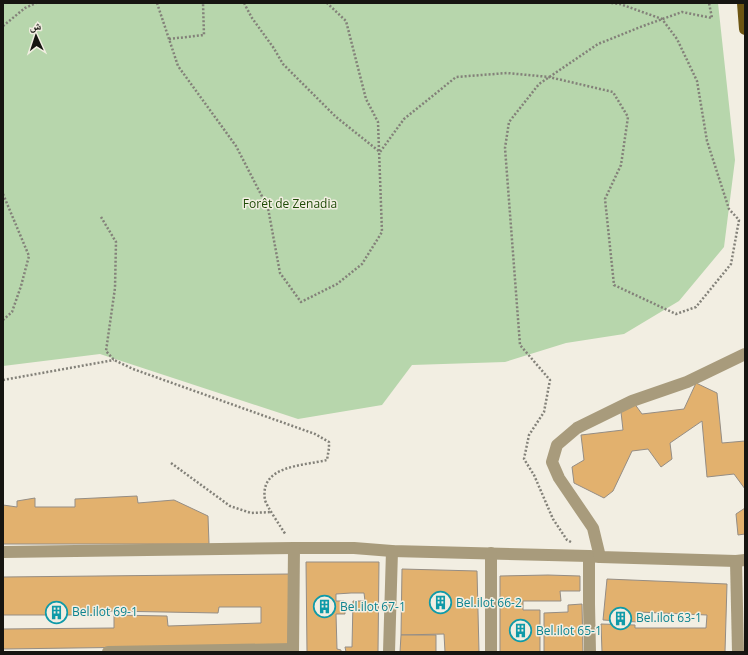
<svg xmlns="http://www.w3.org/2000/svg" width="748" height="655" viewBox="0 0 748 655" font-family="'Open Sans','Noto Naskh Arabic',sans-serif">
  <rect width="100%" height="100%" fill="#f2eee2"/>
  <!-- green -->
  <path fill="#b7d6ac" d="M3,3H718L735,160L724,247L679,301L624,334L566,343L505,362L412,365L382,405L298,419L100,354L3,366Z"/>
  <!-- building -->
  <g fill="#e2b16e" stroke="#958d84">
    <path d="M696,383L717,393L722,443L745,441V489L734,474L707,477L702,421L670,443L672,459L661,467L648,449L632,451L613,491L604,498L574,483L572,467L584,460L581,435L623,430L621,412L634,403L642,414L684,409Z"/>
    <path d="M137,496L138,503L174,500L208,516L209,544H3V505L17,507V501L35,498V507H75V499Z"/>
    <path d="M745,508V534L738,535L736,514Z"/>
    <path d="M306,562H379L378,652H346L345,647H352L353,601H365L364,593H351L336,594V601H344L345,614H336L337,649L341,650V652H307Z"/>
    <path d="M402,569L477,571L479,652H445L444,634L401,635Z"/>
    <path d="M289,574L288,645L3,649V629L114,628V615L167,616L168,626L261,623V607H219L218,613L109,611V615H3V577Z"/>
    <path d="M548,575L580,576V591H560L561,601H523V610H540V652H500V576Z"/>
    <path d="M607,579L727,584L725,652H602L601,624L635,625V628H706L707,615L638,612V622L603,620Z"/>
    <path d="M582,604L583,652H544V613L568,612V605Z"/>
    <path d="M401,635H436V652H400Z"/>
  </g>
  <g fill="none" stroke-linecap="round" stroke-linejoin="round">
    <!-- path -->
    <g stroke="#838179" stroke-width="2.5" stroke-dasharray="2 2" stroke-linecap="butt">
      <path d="M157,3L178,66L236,146L268,208L280,273L301,302L337,284L362,264L382,232L378,122L366,99L346,21L327,3"/>
      <path d="M244,3L252,18L273,47L283,64L336,117L380,152L404,119L456,77L507,73L549,77L613,92L628,117L621,165L605,199L614,285L676,314L696,307L731,264L739,220L729,209L707,141L697,81L677,39L662,19L620,4L611,3"/>
      <path d="M3,26L25,8L36,3"/>
      <path d="M169,39L204,35L203,3"/>
      <path d="M3,194L29,256L21,286L12,312L3,320"/>
      <path d="M101,217L116,242L115,288L106,351L114,360L133,369L315,434L329,442V448L327,460C303,466 259,465 265,500C266,505 282,529 286,535"/>
      <path d="M3,380L114,360"/>
      <path d="M171,463L230,506L251,513L272,512"/>
      <path d="M571,542L567,540L553,519L534,475L524,459L529,435L544,412L550,380L520,345L505,148L509,122L539,84L598,44L643,26L682,12L712,18L709,3"/>
    </g>
    <!-- minor -->
    <g stroke="#a89b7c" stroke-width="12">
      <path d="M3,552L294,548H354L392,551L589,556L600,557L736,561L745,560"/>
      <path d="M589,556V604L590,652"/>
      <path d="M600,557L593,528L559,478L552,462L557,445L577,428L632,401L687,382L745,354"/>
      <path d="M736,561L738,652"/>
      <path d="M108,652L293,649"/>
      <path d="M293,652L294,548"/>
      <path d="M389,652L392,551"/>
      <path d="M491,652V553"/>
    </g>
    <!-- major -->
    <path stroke="#6d5512" stroke-width="12" d="M743,3L745,29"/>
  </g>
  <!-- icons -->
  <defs>
    <symbol id="building-ring" viewBox="-11 -11 22 22"><circle r="9.5" fill="#f2eee2" stroke="#0f9aa8" stroke-width="1.5"/><path d="M-4-6H4V6H1V3H-1V6H-4ZM-2.5-4.3h1.7v1.8h-1.7ZM.8-4.3h1.7v1.8H.8ZM-2.5-1h1.7V.8h-1.7ZM.8-1h1.7V.8H.8Z" fill="#0f9aa8"/></symbol>
  </defs>
  <g fill-rule="evenodd">
    <use href="#building-ring" x="428" y="590" width="25" height="25"/>
    <use href="#building-ring" x="312" y="594" width="25" height="25"/>
    <use href="#building-ring" x="44" y="600" width="25" height="25"/>
    <use href="#building-ring" x="608" y="606" width="25" height="25"/>
    <use href="#building-ring" x="508" y="618" width="25" height="25"/>
  </g>
  <g text-anchor="middle" stroke-width="3" stroke-linejoin="round" paint-order="stroke">
    <!-- park labels -->
    <g font-size="12" fill="#1f4b07" stroke="#f2eee2">
      <text x="290" y="208">Forêt de Zenadia</text>
    </g>
    <!-- culture labels -->
    <g font-size="12" fill="#0d838f" stroke="#f2eee2" text-anchor="start">
      <text x="456" y="607">Bel.ilot 66-2</text>
      <text x="340" y="611">Bel.ilot 67-1</text>
      <text x="72" y="616">Bel.ilot 69-1</text>
      <text x="636" y="622">Bel.ilot 63-1</text>
      <text x="536" y="635">Bel.ilot 65-1</text>
    </g>
  </g>
  <!-- border -->
  <rect width="748" height="655" fill="none" stroke="#161511" stroke-width="8"/>
  <!-- north arrow -->
  <g transform="translate(36 36) rotate(357)" stroke="#f2eee2" stroke-width="3" paint-order="stroke">
  <path d="M0-3L7 15L0 10L-7 15Z" fill="#161511"/>
  <text y="-6" font-size="11" font-weight="bold" text-anchor="middle" fill="#161511">ش</text>
  </g>
</svg>
